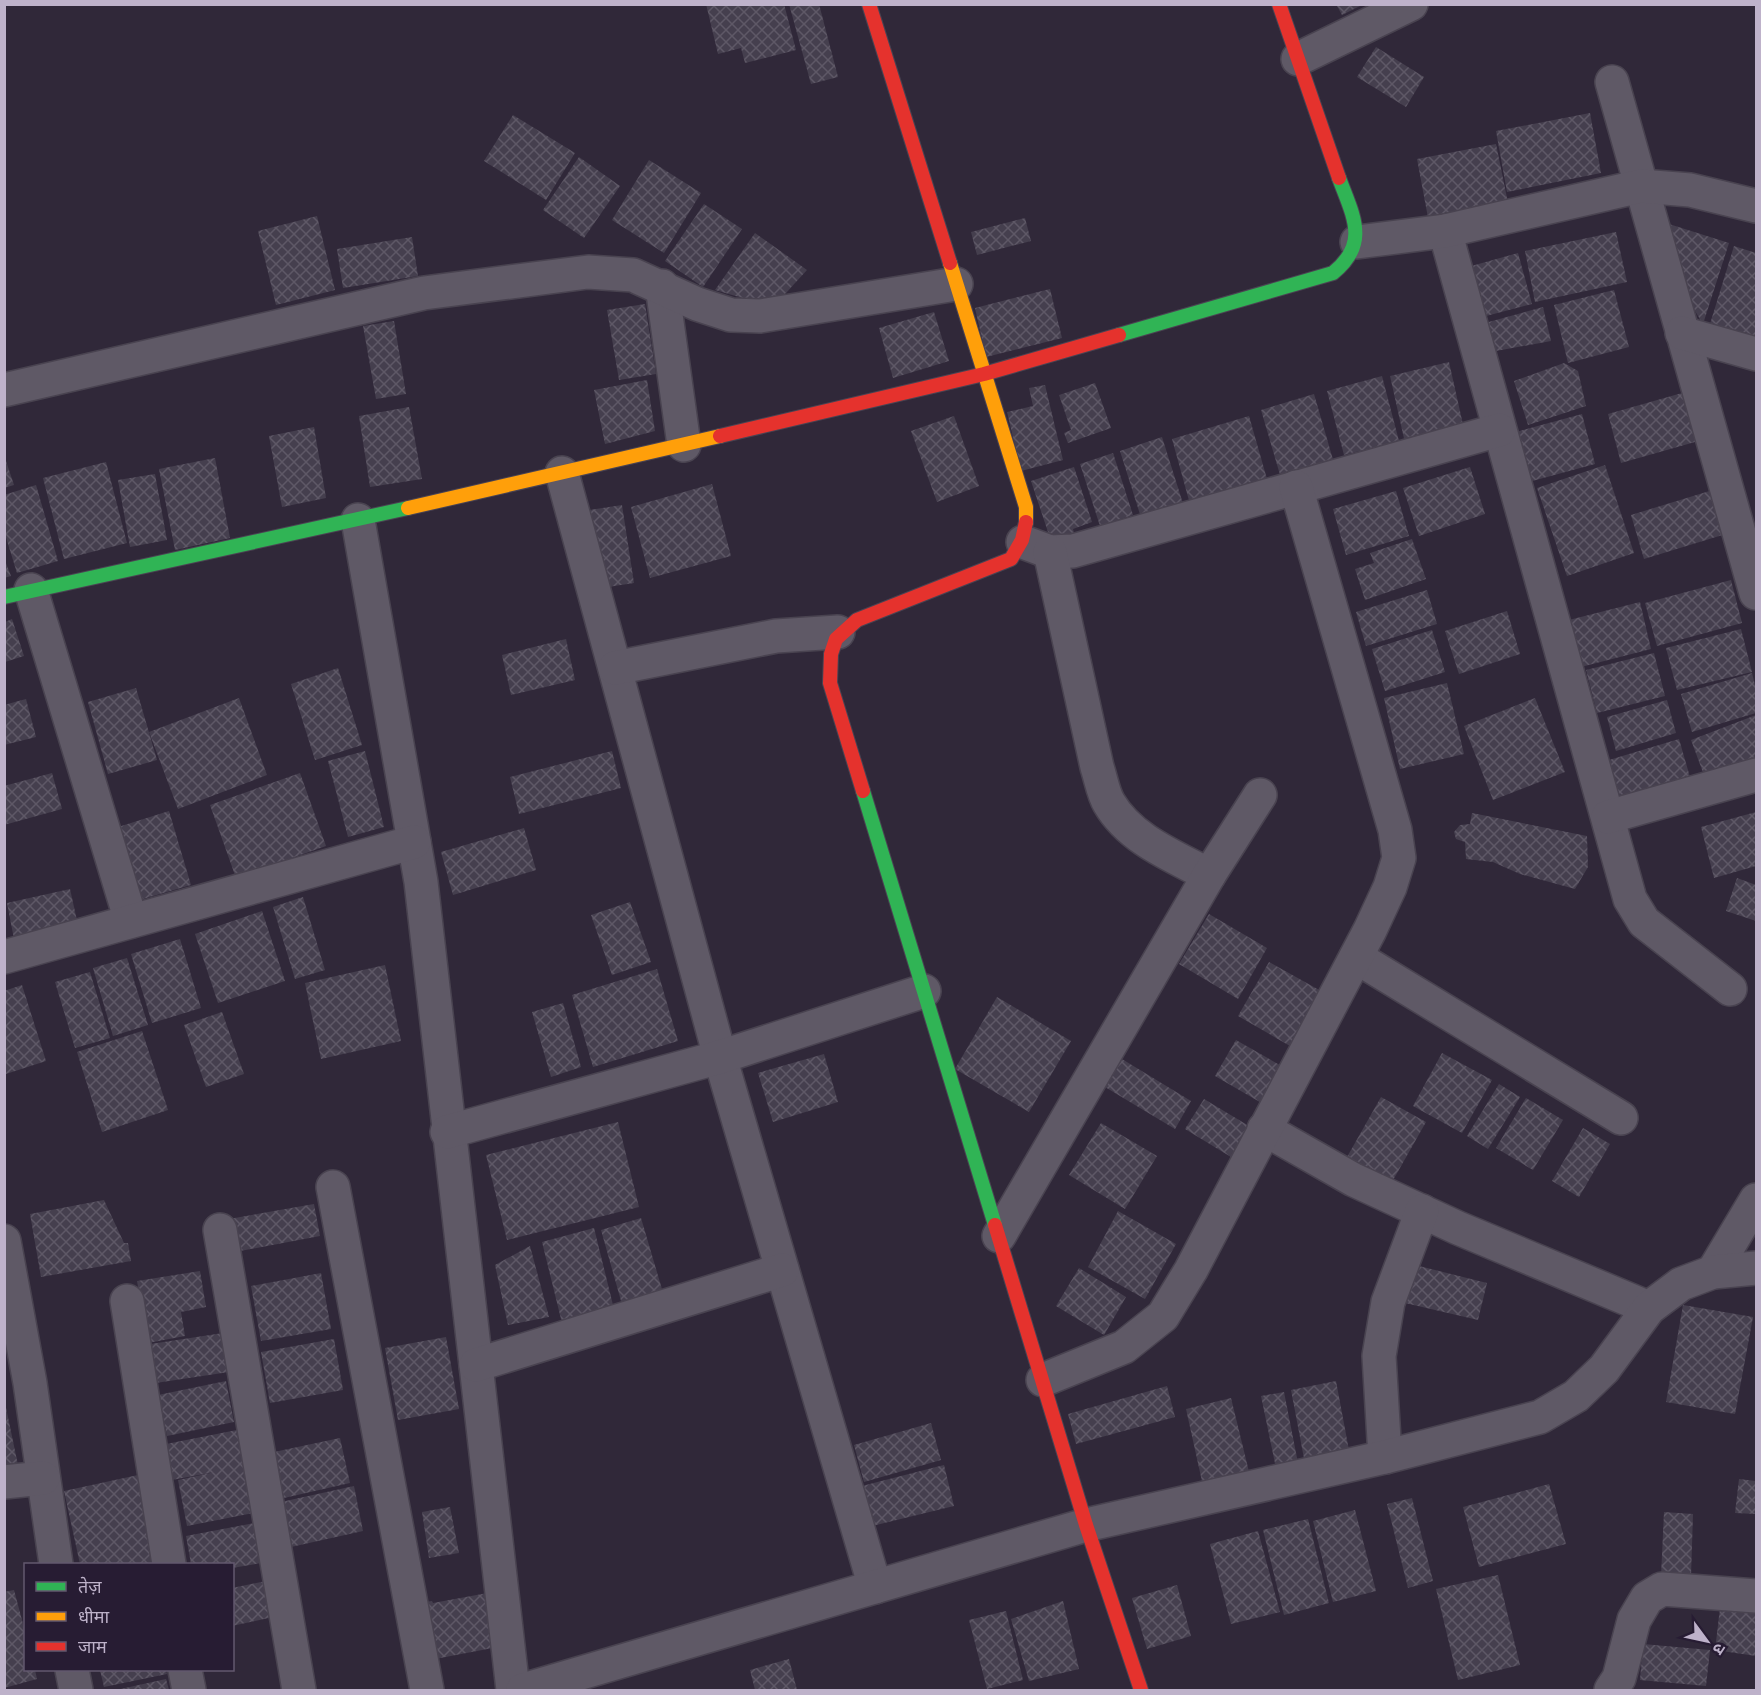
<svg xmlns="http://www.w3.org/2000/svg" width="1761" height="1695" viewBox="0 0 1761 1695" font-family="Barlow,'Noto Sans Devanagari',sans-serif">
  <defs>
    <pattern id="building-cross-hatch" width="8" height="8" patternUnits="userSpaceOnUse" patternTransform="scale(1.5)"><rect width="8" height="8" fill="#453f4e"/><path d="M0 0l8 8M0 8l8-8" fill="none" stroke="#5e5866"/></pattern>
  </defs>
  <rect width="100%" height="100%" fill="#302839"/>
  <!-- building -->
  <g fill="url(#building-cross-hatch)">
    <path d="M706,4H784L796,50L745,63L741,48L718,54Z"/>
    <path d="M789,4H819L838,77L811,84Z"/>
    <path d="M1336,4H1364L1342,15Z"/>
    <path d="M1376,47L1424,77L1406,107L1357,77Z"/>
    <path d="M1590,113L1601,173L1507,192L1496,131Z"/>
    <path d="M513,115L575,153L546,200L484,161Z"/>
    <path d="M1496,144L1509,208L1429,223L1417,159Z"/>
    <path d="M579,157L620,186L584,238L543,210Z"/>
    <path d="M649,160L701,193L664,253L612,220Z"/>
    <path d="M704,204L742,229L703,287L665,261Z"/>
    <path d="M317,216L335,290L276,305L258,231Z"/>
    <path d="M1025,218L1031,241L977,255L971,232Z"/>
    <path d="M1669,224L1729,243L1703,324L1682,290Z"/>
    <path d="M1616,232L1627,282L1535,302L1525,251Z"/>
    <path d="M755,233L807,270L773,307L715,290Z"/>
    <path d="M412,237L418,276L343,288L337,249Z"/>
    <path d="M1734,246L1756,253V337L1710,324Z"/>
    <path d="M1518,253L1532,304L1471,320L1457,270Z"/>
    <path d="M1050,289L1062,338L986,357L975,308Z"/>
    <path d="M1614,290L1629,347L1568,363L1554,305Z"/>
    <path d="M645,304L656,374L619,380L607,310Z"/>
    <path d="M1543,307L1551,341L1485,353L1474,326Z"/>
    <path d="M934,312L949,361L893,378L879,328Z"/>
    <path d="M394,321L406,394L376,399L363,326Z"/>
    <path d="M1449,362L1464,429L1405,443L1390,376Z"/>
    <path d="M1564,363L1578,371L1586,406L1528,425L1514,381Z"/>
    <path d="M1382,376L1399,441L1344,455L1327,391Z"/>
    <path d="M647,380L655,431L605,444L594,390Z"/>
    <path d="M1095,383L1111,428L1068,443L1064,433L1071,430L1059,395Z"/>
    <path d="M1045,385L1063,460L1021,471L1007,412L1033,406L1029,388Z"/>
    <path d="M1689,391L1702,440L1621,463L1608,414Z"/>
    <path d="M1314,394L1336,470L1283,485L1261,410Z"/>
    <path d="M409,407L422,479L370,487L359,416Z"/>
    <path d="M1582,414L1595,464L1518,485L1505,435Z"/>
    <path d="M954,416L979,486L937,502L911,431Z"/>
    <path d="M1249,416L1271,493L1193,515L1172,439Z"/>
    <path d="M314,427L326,498L282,507L269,436Z"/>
    <path d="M1162,437L1186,513L1144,527L1120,451Z"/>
    <path d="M1113,453L1133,515L1100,526L1080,464Z"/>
    <path d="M4,455L14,485L4,488Z"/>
    <path d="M215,458L230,538L175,550L159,469Z"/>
    <path d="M106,462L127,543L64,559L43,478Z"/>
    <path d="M1605,465L1634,553L1567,576L1537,488Z"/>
    <path d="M1074,467L1092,522L1073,529L1075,536L1052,544L1031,481Z"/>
    <path d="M1470,467L1485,514L1419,536L1403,488Z"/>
    <path d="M155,474L167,540L130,547L118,480Z"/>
    <path d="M712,484L731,556L650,578L631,507Z"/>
    <path d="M36,485L58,561L17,573L4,531V495Z"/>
    <path d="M1716,489L1729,533L1644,559L1631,515Z"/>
    <path d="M1396,491L1409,536L1346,555L1333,509Z"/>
    <path d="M622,505L634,583L595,589L583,511Z"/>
    <path d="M1412,539L1426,579L1365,600L1355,569L1374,563L1370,553Z"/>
    <path d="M4,558L11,576L4,578Z"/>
    <path d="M1731,580L1742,623L1657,646L1645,603Z"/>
    <path d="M1427,590L1437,624L1366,646L1356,612Z"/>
    <path d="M1640,602L1651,649L1577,668L1565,621Z"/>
    <path d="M1507,611L1520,654L1459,674L1445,631Z"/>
    <path d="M12,619L24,656L5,662V622Z"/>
    <path d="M1741,629L1752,672L1677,690L1666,648Z"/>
    <path d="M1432,630L1445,672L1385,691L1372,649Z"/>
    <path d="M566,639L575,680L511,695L502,655Z"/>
    <path d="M1654,653L1665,696L1597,713L1586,670Z"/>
    <path d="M338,668L362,745L315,760L291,684Z"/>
    <path d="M1752,673L1756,689V713L1692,732L1681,694Z"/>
    <path d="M1447,683L1464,754L1400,769L1384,698Z"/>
    <path d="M136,688L157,760L108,774L88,702Z"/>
    <path d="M239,698L267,775L178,809L149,732Z"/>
    <path d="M1535,698L1565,772L1493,800L1464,726Z"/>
    <path d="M26,699L36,737L4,745V705Z"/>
    <path d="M1667,700L1676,733L1616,751L1607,717Z"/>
    <path d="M1756,715V768L1708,786L1691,740Z"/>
    <path d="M1679,739L1692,784L1622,806L1609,760Z"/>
    <path d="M365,751L384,827L348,837L328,761Z"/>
    <path d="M612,751L621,788L519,814L510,777Z"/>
    <path d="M52,773L62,809L4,825V786Z"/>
    <path d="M300,773L326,846L236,878L210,805Z"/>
    <path d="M169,811L191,885L136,901L115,828Z"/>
    <path d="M1756,812V866L1714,878L1701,827Z"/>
    <path d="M1472,813L1587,836L1588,867L1575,889L1520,874L1493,862L1466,859L1465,842L1456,839L1454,832L1460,825L1470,824Z"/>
    <path d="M524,828L536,870L453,895L441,852Z"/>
    <path d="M1737,878L1756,885V921L1726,911Z"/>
    <path d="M70,889L78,925L14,939L7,903Z"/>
    <path d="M303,897L325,970L295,979L273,907Z"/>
    <path d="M630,902L651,962L612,975L591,915Z"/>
    <path d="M262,911L285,981L218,1003L195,934Z"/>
    <path d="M1209,914L1267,948L1238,999L1179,964Z"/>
    <path d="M180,939L201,1008L152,1023L131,954Z"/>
    <path d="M127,958L148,1025L113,1036L93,968Z"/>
    <path d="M1269,962L1321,991L1290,1046L1238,1016Z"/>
    <path d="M385,965L401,1041L321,1059L305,983Z"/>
    <path d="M657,969L678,1041L593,1067L572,995Z"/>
    <path d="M90,972L110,1038L75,1048L55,982Z"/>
    <path d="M22,985L46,1061L6,1074L4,991Z"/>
    <path d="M997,997L1071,1041L1029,1112L955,1069Z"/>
    <path d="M563,1003L581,1067L551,1077L532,1012Z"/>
    <path d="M222,1012L244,1074L206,1087L184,1025Z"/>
    <path d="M142,1031L168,1110L102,1132L77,1052Z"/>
    <path d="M1236,1040L1285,1068L1265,1105L1215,1076Z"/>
    <path d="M1442,1053L1492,1080L1462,1133L1413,1106Z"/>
    <path d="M824,1054L838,1102L773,1122L758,1073Z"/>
    <path d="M1117,1056L1191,1101L1175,1129L1100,1084Z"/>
    <path d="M1499,1084L1520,1097L1488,1149L1467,1136Z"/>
    <path d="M1381,1097L1426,1122L1392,1182L1347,1157Z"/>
    <path d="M1526,1098L1563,1120L1533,1170L1496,1148Z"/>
    <path d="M1204,1099L1249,1126L1231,1157L1185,1129Z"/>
    <path d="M618,1122L639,1207L507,1240L486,1155Z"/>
    <path d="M1101,1123L1157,1156L1125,1209L1069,1175Z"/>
    <path d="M1583,1128L1610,1144L1579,1197L1552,1181Z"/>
    <path d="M104,1200L124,1243H128L131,1261L41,1277L30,1214Z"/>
    <path d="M314,1204L320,1236L235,1252L229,1219Z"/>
    <path d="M1118,1211L1176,1244L1145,1299L1088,1267Z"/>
    <path d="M641,1218L664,1296L623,1308L601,1230Z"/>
    <path d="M594,1228L614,1309L562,1323L542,1242Z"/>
    <path d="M530,1246L549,1317L508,1325L495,1265Z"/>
    <path d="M1415,1265L1487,1283L1478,1320L1405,1303Z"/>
    <path d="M1079,1268L1126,1297L1104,1335L1056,1306Z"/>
    <path d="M200,1271L206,1307L181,1312L185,1336L148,1343L137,1281Z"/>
    <path d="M321,1273L331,1329L261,1341L251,1286Z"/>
    <path d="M1683,1305L1753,1317L1735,1414L1666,1402Z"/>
    <path d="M223,1333L229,1372L149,1384L144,1345Z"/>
    <path d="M446,1337L459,1409L398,1420L385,1348Z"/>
    <path d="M334,1339L343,1390L270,1403L261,1352Z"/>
    <path d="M226,1381L234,1422L167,1436L158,1395Z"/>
    <path d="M1336,1381L1351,1461L1306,1469L1291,1390Z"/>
    <path d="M1167,1386L1175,1417L1076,1444L1068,1414Z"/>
    <path d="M1284,1392L1299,1468L1277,1473L1261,1396Z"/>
    <path d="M4,1398L19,1470L4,1473Z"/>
    <path d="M1231,1398L1252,1484L1205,1495L1186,1409Z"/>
    <path d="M931,1423L941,1460L864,1482L854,1445Z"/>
    <path d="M242,1429L259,1512L187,1526L178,1480L215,1472L172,1480L166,1444Z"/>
    <path d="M340,1438L350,1483L284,1498L274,1452Z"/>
    <path d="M944,1465L954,1506L868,1527L858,1487Z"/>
    <path d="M138,1475L158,1564H80L64,1491Z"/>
    <path d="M1739,1479L1756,1481V1514L1735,1513Z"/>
    <path d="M1549,1484L1566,1544L1479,1567L1463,1507Z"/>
    <path d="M354,1486L363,1531L291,1547L281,1502Z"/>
    <path d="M1412,1498L1433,1581L1408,1588L1387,1504Z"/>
    <path d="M450,1507L459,1553L429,1558L422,1512Z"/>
    <path d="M1355,1510L1376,1591L1333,1602L1313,1521Z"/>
    <path d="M1664,1512L1693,1514L1691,1577L1661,1576Z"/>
    <path d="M1308,1519L1329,1603L1284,1615L1263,1530Z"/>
    <path d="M265,1521L273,1561L232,1568V1564H191L186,1536Z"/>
    <path d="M1258,1531L1280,1612L1231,1624L1210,1544Z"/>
    <path d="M1498,1575L1520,1665L1458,1680L1436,1589Z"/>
    <path d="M266,1581L273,1617L232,1626V1588Z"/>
    <path d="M1177,1585L1191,1636L1147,1649L1132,1598Z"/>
    <path d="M14,1590L26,1635V1670H35L37,1679L4,1688V1592Z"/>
    <path d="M493,1592L503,1646L430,1660L425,1602L432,1601L433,1603Z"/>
    <path d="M1063,1601L1079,1669L1029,1681L1011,1619Z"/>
    <path d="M1720,1608L1756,1613V1656L1715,1650Z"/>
    <path d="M1006,1611L1023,1680L987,1689L969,1620Z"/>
    <path d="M1643,1644L1710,1650L1706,1686L1640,1680Z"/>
    <path d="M789,1659L797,1690H755L750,1670Z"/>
    <path d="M100,1670H166L167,1674L104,1687Z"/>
    <path d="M166,1679L169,1690H116Z"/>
  </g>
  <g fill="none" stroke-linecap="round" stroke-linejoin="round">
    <defs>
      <g id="street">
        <path d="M1298,59L1411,4"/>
        <path d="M1612,82L1756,593"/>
        <path d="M1445,231L1630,899L1644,922L1730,989"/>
        <path d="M1357,242L1445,231L1641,186L1690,190L1756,206"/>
        <path d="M662,286L684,445"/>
        <path d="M1682,333L1756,354"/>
        <path d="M4,390L424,293L588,272L633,275L697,304L731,315L760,316L956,284"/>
        <path d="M562,473L720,1057L875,1587"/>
        <path d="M358,520L421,882L513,1690"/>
        <path d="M1023,542L1050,552L1073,551L1499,430"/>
        <path d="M1050,552L1097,767C1101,779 1103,793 1109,803C1130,839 1173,856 1209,875"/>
        <path d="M31,590L131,921"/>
        <path d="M615,668L776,636L838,632"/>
        <path d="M1608,817L1756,775"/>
        <path d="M4,957L414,842"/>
        <path d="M1356,957L1621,1118"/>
        <path d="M1264,1129L1354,1180L1458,1228L1649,1308"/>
        <path d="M447,1132L720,1057L924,991"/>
        <path d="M333,1187L427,1690"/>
        <path d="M220,1230L299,1690"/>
        <path d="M999,1236L1209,875L1260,795"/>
        <path d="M4,1241L30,1383L56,1564"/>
        <path d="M1713,1272L1756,1200"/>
        <path d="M127,1301L169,1564"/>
        <path d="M476,1365L782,1270"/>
        <path d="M1043,1380L1124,1347L1163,1316L1191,1270L1370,930L1390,887L1399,858L1395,830L1296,487"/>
        <path d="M1385,1457L1379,1356L1388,1302L1422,1211"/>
        <path d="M4,1482L43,1478"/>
        <path d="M72,1670L76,1690"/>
        <path d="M185,1670L189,1690"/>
        <path d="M523,1690L1086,1525L1385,1457L1540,1417L1576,1396L1604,1369L1649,1308L1681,1284L1713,1272L1756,1268"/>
        <path d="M1611,1690L1619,1678L1634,1620L1647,1598L1662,1589L1756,1596"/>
      </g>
      <g id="fast">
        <path d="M1119,335L1333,273C1370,243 1353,216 1339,178"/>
        <path d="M4,597L408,508"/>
        <path d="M863,791L995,1225"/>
      </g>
      <g id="slow">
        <path d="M950,263L1026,507V522"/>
        <path d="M408,508L720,436"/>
      </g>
      <g id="jam">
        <path d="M869,4L950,263"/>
        <path d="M1279,4L1339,178"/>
        <path d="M720,436L984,374L1119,335"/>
        <path d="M863,791L830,683L831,654L836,639L857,620L1011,559L1022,540L1026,522"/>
        <path d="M995,1225L1086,1525L1141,1690"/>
      </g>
    </defs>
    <!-- street casing -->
    <use href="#street" stroke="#494350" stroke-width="36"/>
    <!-- fast casing -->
    <use href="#fast" stroke="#4a4352" stroke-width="16"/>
    <!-- slow casing -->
    <use href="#slow" stroke="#4a4352" stroke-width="16"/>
    <!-- jam casing -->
    <use href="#jam" stroke="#4a4352" stroke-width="16"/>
    <!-- street -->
    <use href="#street" stroke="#5f5966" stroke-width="33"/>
    <!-- fast -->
    <use href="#fast" stroke="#30b455" stroke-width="14"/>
    <!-- slow -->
    <use href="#slow" stroke="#ff9f0a" stroke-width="14"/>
    <!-- jam -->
    <use href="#jam" stroke="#e5322d" stroke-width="14"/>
  </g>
  <!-- border -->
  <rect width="1761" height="1695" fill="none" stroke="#beb2ca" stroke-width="12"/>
  <!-- legend -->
  <rect x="24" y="1563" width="210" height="108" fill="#271c33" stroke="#63586f" stroke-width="1.5"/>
  <rect x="36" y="1582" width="30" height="9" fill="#30b455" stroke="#63586f" stroke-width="1.5"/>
  <text x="78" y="1593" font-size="18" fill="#beb2ca">तेज़</text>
  <rect x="36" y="1612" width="30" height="9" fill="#ff9f0a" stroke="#63586f" stroke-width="1.5"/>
  <text x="78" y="1623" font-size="18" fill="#beb2ca">धीमा</text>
  <rect x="36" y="1642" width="30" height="9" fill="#e5322d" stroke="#63586f" stroke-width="1.5"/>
  <text x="78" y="1653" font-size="18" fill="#beb2ca">जाम</text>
  <!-- north arrow -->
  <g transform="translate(1707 1641) rotate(123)" stroke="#271c33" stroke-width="4.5" paint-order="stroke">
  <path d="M0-4.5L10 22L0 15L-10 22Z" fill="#beb2ca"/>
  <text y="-9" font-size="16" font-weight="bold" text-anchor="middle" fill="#beb2ca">उ</text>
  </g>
</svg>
